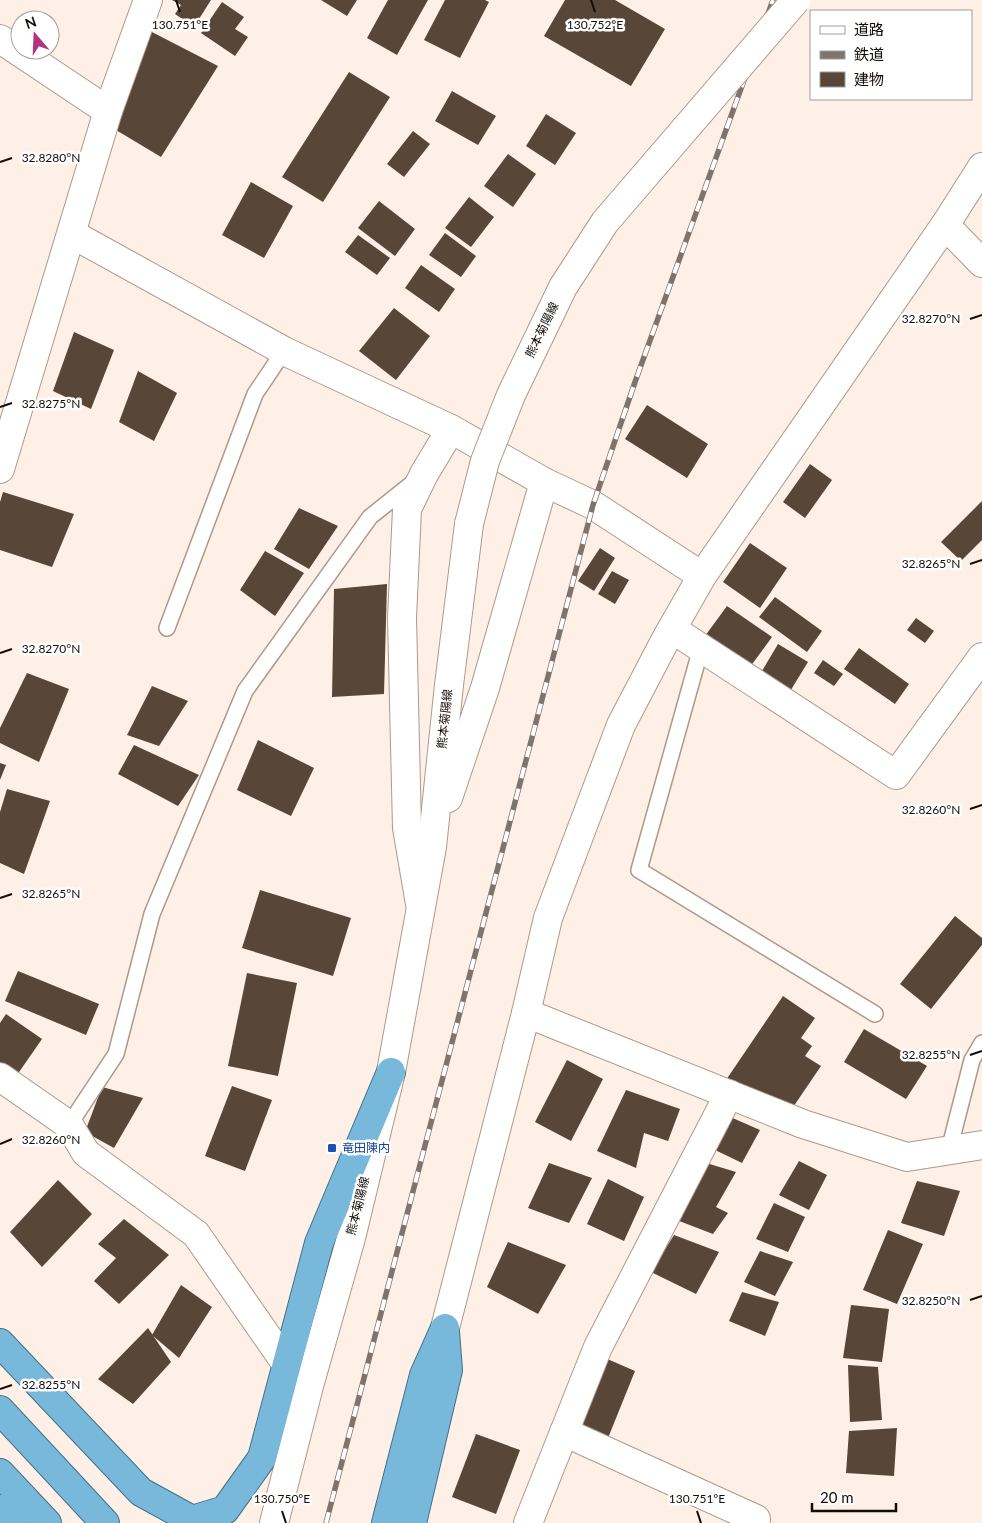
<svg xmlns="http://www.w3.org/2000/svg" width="982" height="1523" viewBox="0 0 982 1523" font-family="Lato,'Noto Sans JP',sans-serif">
  <rect width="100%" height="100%" fill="#fef0e6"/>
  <!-- building -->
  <g fill="#584638">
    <path d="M172,0H211L194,27L175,14L181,5Z"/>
    <path d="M321,0H357L347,16Z"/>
    <path d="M388,0H428L397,55L367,38Z"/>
    <path d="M445,0H485L489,2L460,58L424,40Z"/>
    <path d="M565,0H615L665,29L631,86L544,36Z"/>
    <path d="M222,2L244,17L235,29L248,37L235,56L201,33Z"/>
    <path d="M148,30L218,66L161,157L111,127Z"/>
    <path d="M349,72L390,97L323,202L282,177Z"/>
    <path d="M452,91L496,116L478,145L435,121Z"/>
    <path d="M546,114L576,133L555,165L526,146Z"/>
    <path d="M413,131L430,144L404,177L387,164Z"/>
    <path d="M508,154L536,174L513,207L484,186Z"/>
    <path d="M251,182L293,206L264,258L222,235Z"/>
    <path d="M469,197L494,217L471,247L445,228Z"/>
    <path d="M379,201L415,229L395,256L358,228Z"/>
    <path d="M445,233L476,256L461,277L429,255Z"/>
    <path d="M358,235L390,258L377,275L345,252Z"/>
    <path d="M421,265L455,289L439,312L405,288Z"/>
    <path d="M394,308L430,336L396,380L359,351Z"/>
    <path d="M74,332L114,350L91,409L53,391Z"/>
    <path d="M138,371L177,393L154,441L119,422Z"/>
    <path d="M647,405L708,444L687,478L625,439Z"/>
    <path d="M810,464L832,480L805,518L783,502Z"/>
    <path d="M3,492L74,514L52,567L0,550V502Z"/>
    <path d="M982,501V540L961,561L941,542Z"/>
    <path d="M299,508L338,526L309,569L274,549Z"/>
    <path d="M750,543L787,568L760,608L723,582Z"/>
    <path d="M600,548L615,558L594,591L578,581Z"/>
    <path d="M265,551L304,573L275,616L240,590Z"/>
    <path d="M612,571L629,580L615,604L598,594Z"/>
    <path d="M387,584L384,694L332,697L334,589Z"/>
    <path d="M775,597L822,631L807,652L759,617Z"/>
    <path d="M727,606L772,637L750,667L705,636Z"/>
    <path d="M916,618L934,631L925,643L907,630Z"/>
    <path d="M778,644L808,662L789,693L759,676Z"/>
    <path d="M859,648L909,684L895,704L844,669Z"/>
    <path d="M823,660L843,674L834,686L814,673Z"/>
    <path d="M27,673L69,689L39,762L0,743V728Z"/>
    <path d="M152,686L188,701L159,746L127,735Z"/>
    <path d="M258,740L314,768L291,816L237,790Z"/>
    <path d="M134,745L199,775L178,806L118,774Z"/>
    <path d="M0,763L6,765L0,780Z"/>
    <path d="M7,789L50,801L24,874L0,863V812Z"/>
    <path d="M260,890L351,918L333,976L242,948Z"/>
    <path d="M955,916L982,938V945L931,1009L900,984Z"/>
    <path d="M18,971L99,1004L86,1035L5,1001Z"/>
    <path d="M247,973L297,983L278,1076L228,1066Z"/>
    <path d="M783,996L815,1018L801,1038L812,1046L805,1056L821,1066L785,1119L726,1080Z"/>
    <path d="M6,1014L42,1039L17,1075L0,1064V1023Z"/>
    <path d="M864,1029L927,1066L906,1099L844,1062Z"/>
    <path d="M567,1060L603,1079L571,1141L535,1122Z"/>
    <path d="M232,1086L272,1100L245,1171L205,1156Z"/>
    <path d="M102,1087L143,1098L114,1148L85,1132Z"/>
    <path d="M626,1090L680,1109L668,1141L644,1133L636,1168L597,1151Z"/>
    <path d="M728,1116L760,1130L742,1163L711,1148Z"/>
    <path d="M799,1161L827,1175L809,1210L779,1195Z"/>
    <path d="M703,1162L736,1172L716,1207L728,1213L713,1234L674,1219Z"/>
    <path d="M549,1163L592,1178L569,1223L528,1208Z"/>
    <path d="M608,1179L644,1197L624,1241L587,1224Z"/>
    <path d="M58,1180L92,1214L42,1267L10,1232Z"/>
    <path d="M917,1181L960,1191L944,1236L901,1223Z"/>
    <path d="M774,1203L805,1217L788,1252L756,1239Z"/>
    <path d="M124,1219L169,1255L119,1304L94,1281L116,1258L98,1244Z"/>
    <path d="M888,1230L923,1244L897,1304L863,1290Z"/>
    <path d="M674,1235L719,1252L696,1294L651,1272Z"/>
    <path d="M508,1242L566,1265L538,1314L487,1287Z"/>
    <path d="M760,1251L793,1262L775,1296L744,1282Z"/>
    <path d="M181,1285L212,1307L179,1358L152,1335Z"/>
    <path d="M742,1292L779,1302L765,1336L729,1321Z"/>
    <path d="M851,1305L889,1309L882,1362L843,1358Z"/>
    <path d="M148,1328L171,1362L133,1404L98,1379Z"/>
    <path d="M605,1358L635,1371L606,1443L576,1431Z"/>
    <path d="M848,1365L878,1367L882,1420L850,1422Z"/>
    <path d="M897,1428L894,1476L846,1473L849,1431Z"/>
    <path d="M476,1434L520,1450L496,1514L452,1497Z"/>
  </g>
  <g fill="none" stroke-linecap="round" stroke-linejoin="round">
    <defs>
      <g id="service">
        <path d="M167,628L255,394L284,351"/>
        <path d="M701,648L639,870L875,1014"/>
        <path d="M69,1125L116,1054L152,914L245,691L370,517L415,481"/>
        <path d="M949,1150L972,1060L982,1043"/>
      </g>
      <g id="minor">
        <path d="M0,39L108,111"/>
        <path d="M945,225L982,263"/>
        <path d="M72,234L284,351L451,429L544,482L593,505L702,576"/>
        <path d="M0,469L108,111L148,0"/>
        <path d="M672,629L896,775L982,657"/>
        <path d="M420,904L407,828L402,618L407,509L424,474L451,429"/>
        <path d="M526,1013L803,1124L907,1157L982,1145"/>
        <path d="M0,1077L69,1125L86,1153L196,1234L287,1365L300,1378"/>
        <path d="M564,1432L756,1519"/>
        <path d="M528,1523L598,1347L729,1094"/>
      </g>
      <path id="tertiary" d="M445,1328L526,1013L548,918L621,725L666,639L702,576L945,225L982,167"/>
      <g id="secondary">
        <path d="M448,798L485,688L544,482"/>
        <path d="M274,1523L309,1386L351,1238L391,1072L432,847L449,685L469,524"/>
      </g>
      <g id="trunk">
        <path d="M0,1343L141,1492L192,1520L225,1510L262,1458L319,1243L391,1072"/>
        <path d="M0,1410L105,1523"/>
        <path d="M0,1473L47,1523"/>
        <path d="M0,1509L13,1523"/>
        <path d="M386,1523L424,1375L445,1328"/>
        <path d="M412,1523L448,1370L445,1332"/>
      </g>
    </defs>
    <!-- service casing -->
    <use href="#service" stroke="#ad998a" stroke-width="18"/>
    <!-- minor casing -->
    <use href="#minor" stroke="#ad998a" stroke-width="30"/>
    <!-- tertiary casing -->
    <use href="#tertiary" stroke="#ad998a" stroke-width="30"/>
    <!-- secondary casing -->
    <use href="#secondary" stroke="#ad998a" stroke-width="30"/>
    <!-- trunk casing -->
    <use href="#trunk" stroke="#3f718a" stroke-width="30"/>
    <!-- service -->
    <use href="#service" stroke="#fff" stroke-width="15"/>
    <!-- minor -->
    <use href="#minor" stroke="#fff" stroke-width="28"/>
    <!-- tertiary -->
    <use href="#tertiary" stroke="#fff" stroke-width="28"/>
    <!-- secondary -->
    <use href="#secondary" stroke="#fff" stroke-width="28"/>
    <!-- trunk -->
    <use href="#trunk" stroke="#78b8da" stroke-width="28"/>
    <defs>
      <path id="rail" d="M326,1523L593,505L635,382L773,0"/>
    </defs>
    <!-- rail casing -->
    <use href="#rail" stroke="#7f746d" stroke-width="5.5"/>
    <!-- rail -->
    <use href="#rail" stroke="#fff" stroke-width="4" stroke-dasharray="11" stroke-linecap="butt"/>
    <defs>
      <path id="secondary-bridge" d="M469,524L485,461L511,395L563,287L605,222L796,0"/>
    </defs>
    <!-- secondary-bridge casing -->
    <use href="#secondary-bridge" stroke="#ad998a" stroke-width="30" stroke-linecap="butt"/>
    <!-- secondary-bridge -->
    <use href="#secondary-bridge" stroke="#fff" stroke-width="28"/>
  </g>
  <!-- ticks -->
  <path fill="none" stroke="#130c07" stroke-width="2" d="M176,0L180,12M591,0L595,12M0,162L12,158M970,319L982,315M0,407L12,403M970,564L982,560M0,653L12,649M970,809L982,805M0,898L12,894M970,1055L982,1051M0,1144L12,1139M970,1300L982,1296M0,1389L12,1385M282,1511L286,1523M697,1511L701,1523"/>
  <!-- markers -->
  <rect fill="#1a4fb4" stroke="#fff" stroke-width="2" x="327" y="1143" width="10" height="10" rx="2.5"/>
  <g text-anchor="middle" stroke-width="5" stroke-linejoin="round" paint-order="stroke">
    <!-- street labels -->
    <g font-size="12" fill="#130c07" stroke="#fff">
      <text transform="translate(542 330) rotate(-64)" y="4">熊本菊陽線</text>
      <text transform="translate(445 719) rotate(-84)" y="4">熊本菊陽線</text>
      <text transform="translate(358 1206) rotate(-76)" y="4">熊本菊陽線</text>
    </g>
    <!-- transit labels -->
    <g font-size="12" fill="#164399" stroke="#fff" text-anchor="start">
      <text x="342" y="1152">竜田陳内</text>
    </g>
  </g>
  <g font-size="12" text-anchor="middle" fill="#130c07" stroke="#fff" stroke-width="5" stroke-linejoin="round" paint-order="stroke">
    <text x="180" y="29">130.751°E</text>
    <text x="595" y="29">130.752°E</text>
    <text x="51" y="162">32.8280°N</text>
    <text x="931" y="323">32.8270°N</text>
    <text x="51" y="408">32.8275°N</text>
    <text x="931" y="568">32.8265°N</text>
    <text x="51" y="653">32.8270°N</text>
    <text x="931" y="814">32.8260°N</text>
    <text x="51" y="898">32.8265°N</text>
    <text x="931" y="1059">32.8255°N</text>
    <text x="51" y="1144">32.8260°N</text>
    <text x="931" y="1305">32.8250°N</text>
    <text x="51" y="1389">32.8255°N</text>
    <text x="282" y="1503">130.750°E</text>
    <text x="697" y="1503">130.751°E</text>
  </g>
  <!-- legend -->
  <rect x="810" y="10" width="162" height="90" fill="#ffffff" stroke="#a19e9c"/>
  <rect x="820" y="26" width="25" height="8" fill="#ffffff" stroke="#a19e9c"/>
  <text x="854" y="35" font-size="15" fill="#130c07">道路</text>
  <rect x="820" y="51" width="25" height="8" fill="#7f746d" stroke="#a19e9c"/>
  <text x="854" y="60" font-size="15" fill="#130c07">鉄道</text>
  <rect x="820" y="72" width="25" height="15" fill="#584638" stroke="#a19e9c"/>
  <text x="854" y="85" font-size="15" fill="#130c07">建物</text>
  <!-- north arrow -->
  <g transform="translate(35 35) rotate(341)"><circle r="24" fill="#ffffff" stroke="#a19e9c"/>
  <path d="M0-4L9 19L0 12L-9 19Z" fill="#b23380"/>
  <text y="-8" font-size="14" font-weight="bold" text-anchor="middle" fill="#130c07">N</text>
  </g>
  <!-- scale -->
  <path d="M812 1503v8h84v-8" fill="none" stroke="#130c07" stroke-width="2.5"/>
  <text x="820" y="1503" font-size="15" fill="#130c07" stroke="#ffffff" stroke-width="4" paint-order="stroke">20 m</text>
</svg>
